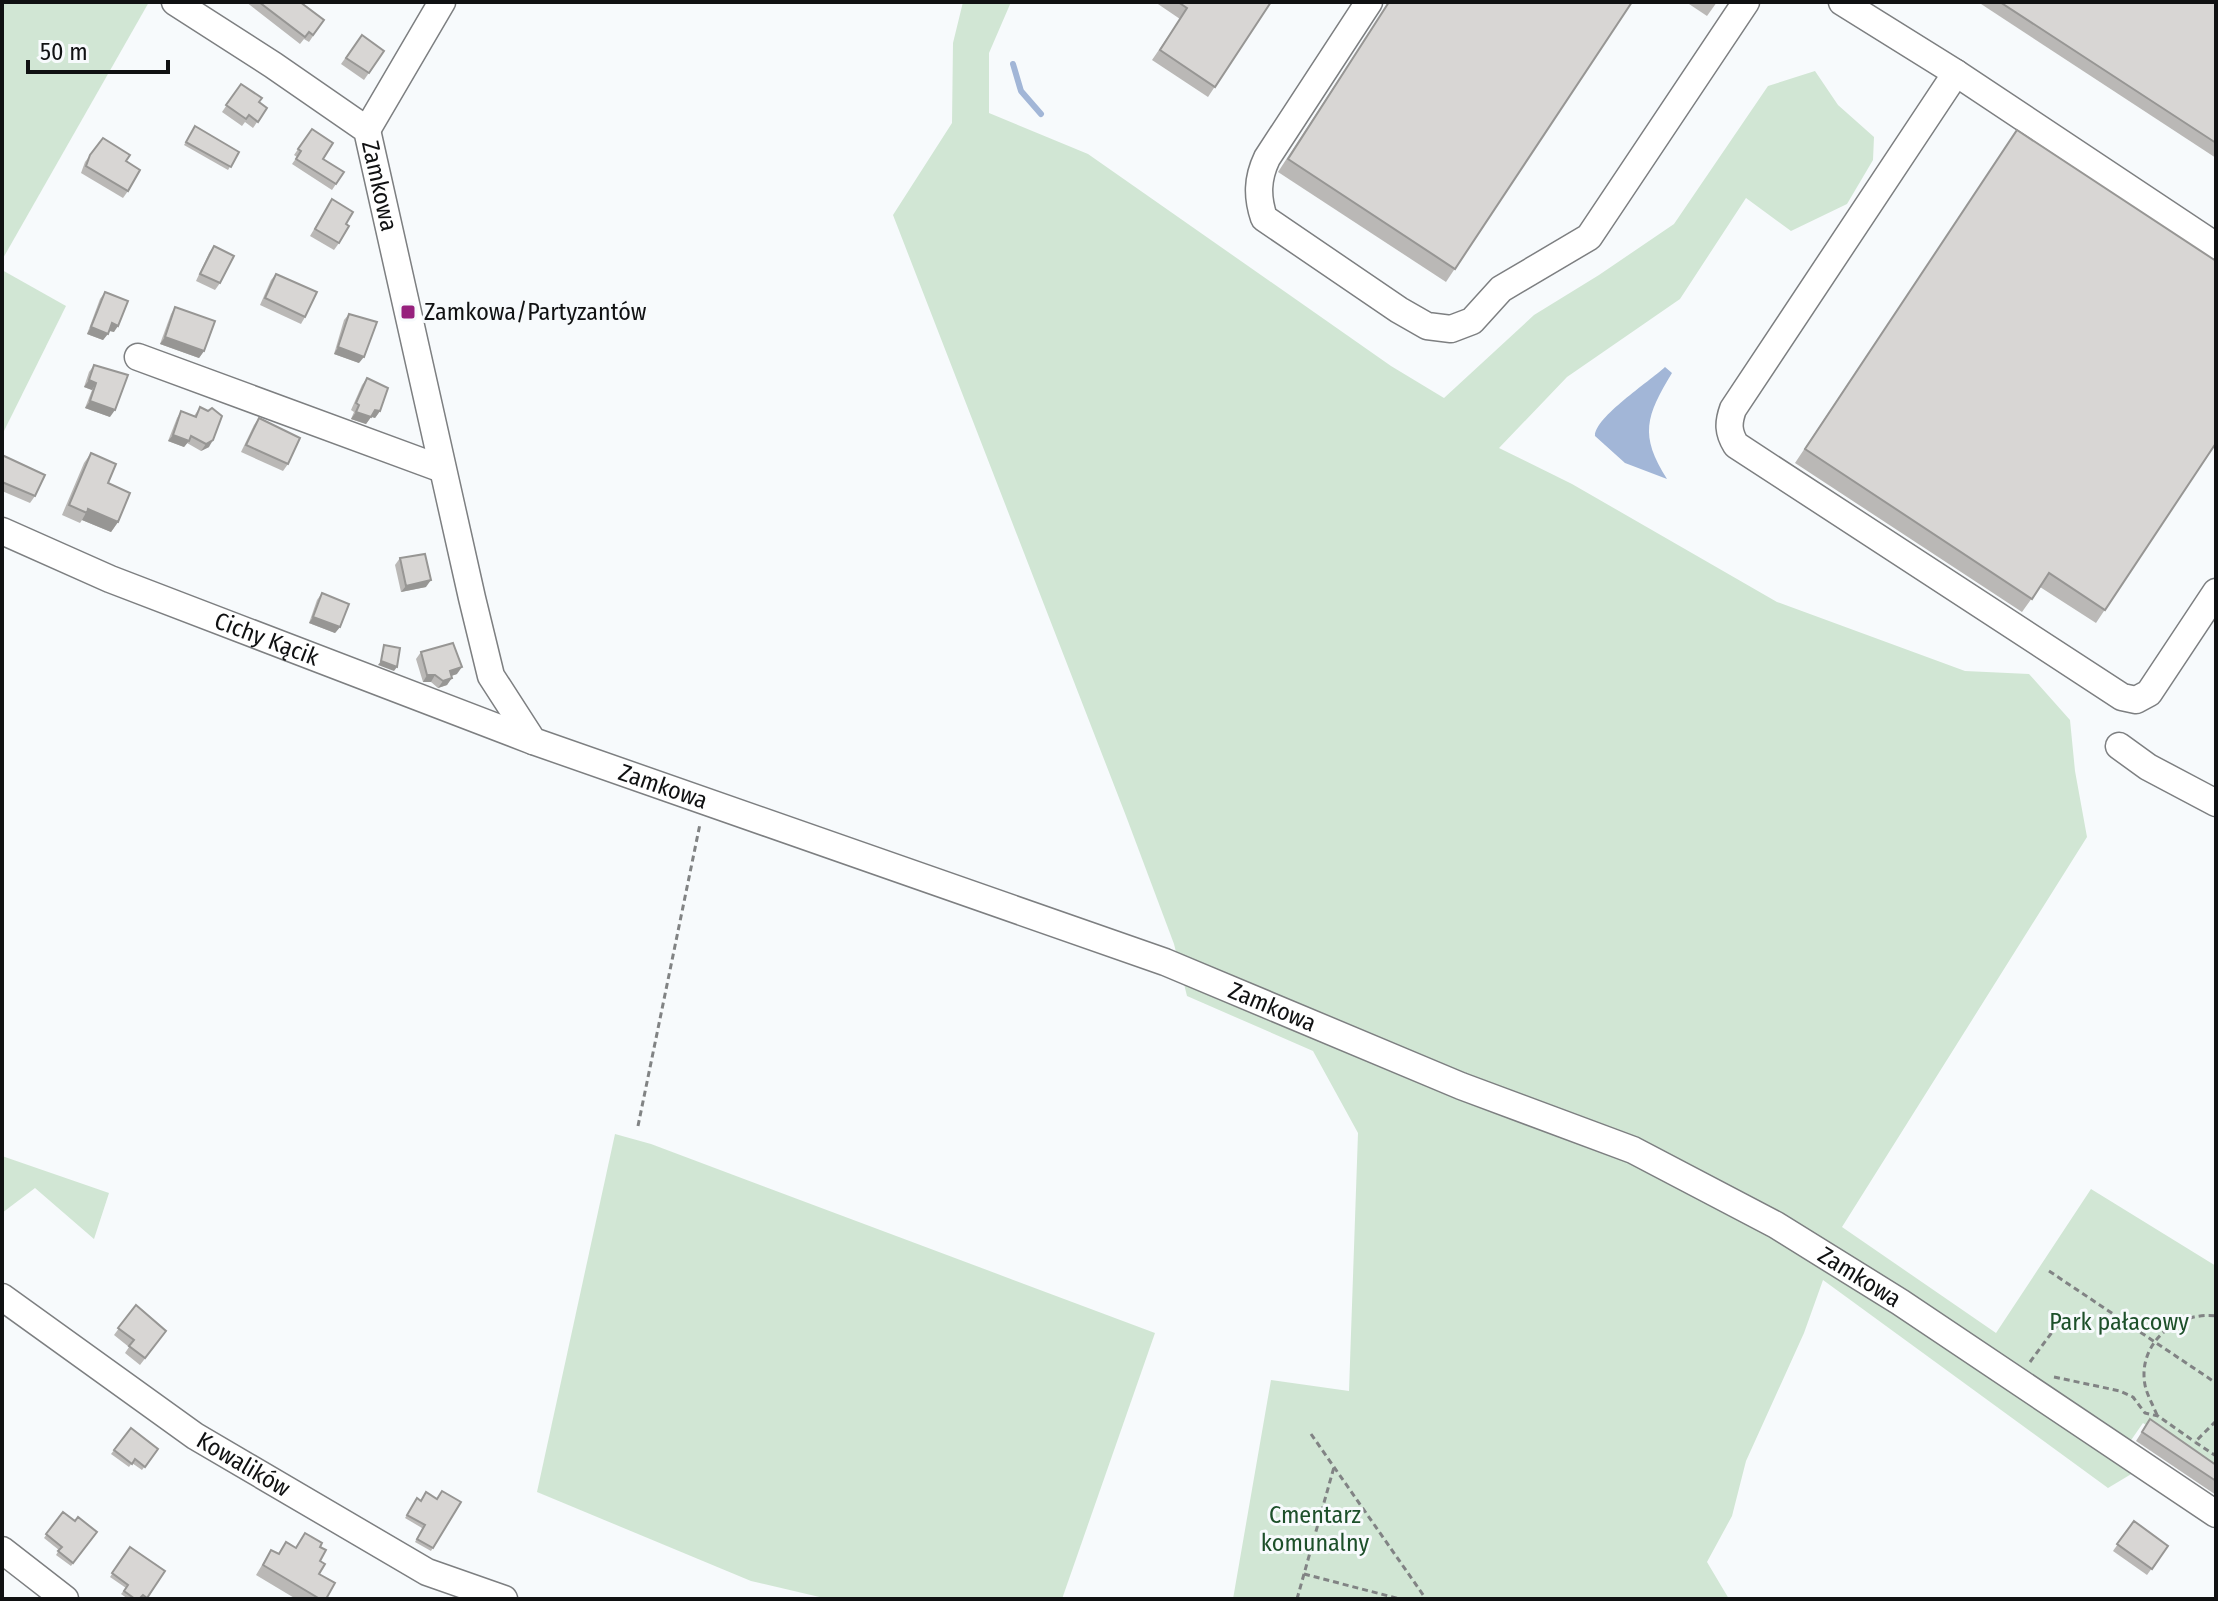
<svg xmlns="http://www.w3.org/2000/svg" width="2218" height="1601" viewBox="0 0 2218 1601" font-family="'Fira Sans Condensed',sans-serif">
  <rect width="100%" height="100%" fill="#f7fafc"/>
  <!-- green -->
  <g fill="#d1e6d4">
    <path d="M2,2H149L2,260Z"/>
    <path d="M963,2H1011L989,53V113L1088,154L1391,366L1444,398L1534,315L1599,275L1674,224L1768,86L1815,71L1838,105L1874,137L1873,160L1847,204L1791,231L1746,198L1680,299L1567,377L1499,448L1572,484L1777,602L1965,671L2029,674L2070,720L2075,771L2087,837L1842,1227L1996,1333L2091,1189L2216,1266V1471L2143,1423L2127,1446L1827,1269L2133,1473L2108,1488L1823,1280L1804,1333L1746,1461L1732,1516L1707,1562L1729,1599H1233L1271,1380L1349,1391L1358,1133L1313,1051L1187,996L1174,944L1126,816L893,215L952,123L953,43Z"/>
    <path d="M2,270L66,306L2,435Z"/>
    <path d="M615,1134L651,1144L1155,1333L1062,1599H828L751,1581L537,1492Z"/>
    <path d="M2,1156L109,1193L94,1239L35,1188L2,1213Z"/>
  </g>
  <!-- water -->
  <path fill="#a2b6d7" d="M1665,367L1672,373C1646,416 1639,435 1667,479L1625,463L1595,436C1595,417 1649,382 1665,367Z"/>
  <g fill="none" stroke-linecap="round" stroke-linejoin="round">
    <!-- stream -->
    <path stroke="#a2b6d7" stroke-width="6" d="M1013,64L1021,91L1041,114"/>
    <defs>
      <g id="minor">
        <path id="s1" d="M175,2L273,65L367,130L472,598L491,676L533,741L1165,962L1461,1086L1633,1150L1776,1225L1900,1302L2216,1514"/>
        <path d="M1369,2L1267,158C1257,179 1257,197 1264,218L1399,310L1427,326L1451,329L1472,321L1501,289L1589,237L1746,2"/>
        <path d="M1842,2L1956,73L2216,246"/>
        <path d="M1956,73L1733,409C1728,423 1728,432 1736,445L2122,697L2136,700L2149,693L2216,592"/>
        <path d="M367,130L442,2"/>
        <path d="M138,357L442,469"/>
        <path id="s2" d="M2,531L110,579L533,741"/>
        <path d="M2119,746L2148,767L2216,803"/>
        <path id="s3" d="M2,1297L195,1436L427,1572L504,1599"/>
        <path d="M2,1550L65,1599"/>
      </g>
    </defs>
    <!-- minor casing -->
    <use href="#minor" stroke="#7d7f81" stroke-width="29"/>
    <!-- path -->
    <g stroke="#818384" stroke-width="3" stroke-dasharray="6 4" stroke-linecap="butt">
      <path d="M638,1126L700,824"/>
      <path d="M2049,1271L2216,1383"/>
      <path d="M2030,1362L2061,1320"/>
      <path d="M2054,1377L2120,1391L2133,1397L2145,1413L2158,1416L2195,1442"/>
      <path d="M2157,1415C2153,1405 2147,1395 2145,1385C2137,1343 2177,1311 2216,1316"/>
      <path d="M2216,1421L2195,1442L2216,1456"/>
      <path d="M1311,1434L1426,1599"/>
      <path d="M1304,1574L1400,1599"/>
      <path d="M1297,1599L1334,1467"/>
    </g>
    <!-- minor -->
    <use href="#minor" stroke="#fff" stroke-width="26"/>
  </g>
  <!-- wall -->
  <g fill="#bab8b6">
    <path d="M246,2H300L324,20L309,42L304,39L300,44Z"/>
    <path d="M1155,2H1271L1208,97L1152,60L1180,19Z"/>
    <path d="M1389,2H1632L1446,282L1278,172Z"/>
    <path d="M1686,2H1717L1707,16Z"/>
    <path d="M1978,2H2216V158Z"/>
    <path d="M362,35L384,51L364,80L341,64Z"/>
    <path d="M241,84L259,102L267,108L253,128L245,122L242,126L222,112Z"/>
    <path d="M195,126L239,152L228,170L184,145Z"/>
    <path d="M312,129L323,159L344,172L332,190L292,164L297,157L294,155Z"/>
    <path d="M2017,130L2216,443L2096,623L2040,587L2022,612L1795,463Z"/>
    <path d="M103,138L126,161L128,191L123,198L81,173L85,162Z"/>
    <path d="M332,199L346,224L339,243L334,250L310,236Z"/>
    <path d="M214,246L220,283L215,290L196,281L209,253Z"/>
    <path d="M276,274L305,317L301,324L260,305L271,280Z"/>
    <path d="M105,292L114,332L109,331L103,340L87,334L100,299Z"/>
    <path d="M175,307L204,351L199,358L160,344L171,314Z"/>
    <path d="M349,314L359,363L334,354L344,320Z"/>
    <path d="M94,365L110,417L85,408L92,390L84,387L89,372Z"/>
    <path d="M367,378L380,411L375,418L371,417L366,424L351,419L354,412L351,410L362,385Z"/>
    <path d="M200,407L209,447L201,451L187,443L184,447L168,441L177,418L181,411L194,416Z"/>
    <path d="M259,418L288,464L283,471L241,452L254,425Z"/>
    <path d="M91,453L108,483L118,522L111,532L82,520L80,523L62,515L84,463Z"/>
    <path d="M2,455L35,496L30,503L2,491Z"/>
    <path d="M400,558L426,587L401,592L395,565Z"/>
    <path d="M322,593L340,627L335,633L309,623L317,600Z"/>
    <path d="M421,652L457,674L451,676L447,685L438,688L431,682H423L416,659Z"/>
    <path d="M136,1305L166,1331L140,1365L125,1353L129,1347L114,1335Z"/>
    <path d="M2150,1419L2216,1465V1495L2136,1441Z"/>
    <path d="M131,1428L158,1449L142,1470L132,1463L129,1467L111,1454Z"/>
    <path d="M417,1498L421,1501L437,1499L461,1502L431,1551L415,1542L422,1528L405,1518Z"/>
    <path d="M63,1512L75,1521L97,1532L71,1566L56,1555L59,1550L44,1538Z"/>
    <path d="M2134,1521L2168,1546L2147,1575L2113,1551Z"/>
    <path d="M305,1533L320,1547L319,1574L326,1599H296L256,1575L271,1550L278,1554L286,1542L295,1548Z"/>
    <path d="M130,1547L165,1571L146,1599H128L121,1594L126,1588L110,1577Z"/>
  </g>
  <!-- shaded-wall -->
  <g fill="#979694">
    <path d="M112,323L118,326L114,332L107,330Z"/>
    <path d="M91,327L108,334L103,340L87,334Z"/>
    <path d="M165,337L204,351L199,358L160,344Z"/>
    <path d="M338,347L364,357L359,363L334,354Z"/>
    <path d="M89,380L96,383L92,390L84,387Z"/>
    <path d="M90,401L115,410L110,417L85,408Z"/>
    <path d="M375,410L380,411L375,418L370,416Z"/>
    <path d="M356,412L371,417L366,424L351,419Z"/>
    <path d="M173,435L189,441L184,447L168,441Z"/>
    <path d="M213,440L209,447L201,451L206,444Z"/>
    <path d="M88,509L118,522L111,532L82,520Z"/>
    <path d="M431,580L426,587L401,592L406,586Z"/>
    <path d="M313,617L340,627L335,633L309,623Z"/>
    <path d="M381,661L397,667L394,671L378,665Z"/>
    <path d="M462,667L457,674L445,678L450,671Z"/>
    <path d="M427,675H435L431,682H423Z"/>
    <path d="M452,678L447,685L438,688L443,681Z"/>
  </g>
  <!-- building -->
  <g fill="#d8d6d4" stroke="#979694" stroke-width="2">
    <path d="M259,2H300L324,20L313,35L309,32L305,37Z"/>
    <path d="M1178,2H1271L1215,87L1160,50L1187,8Z"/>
    <path d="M1389,2H1632L1455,269L1288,159Z"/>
    <path d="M2000,2H2216V143Z"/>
    <path d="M362,35L384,51L369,73L346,58Z"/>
    <path d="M241,84L262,98L259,102L267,108L258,122L249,115L246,119L226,105Z"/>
    <path d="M195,126L239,152L231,167L186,142Z"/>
    <path d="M312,129L333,143L323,159L344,172L336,184L296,159L301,151L298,149Z"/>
    <path d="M2017,130L2216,261V443L2105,610L2049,573L2032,599L1805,449Z"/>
    <path d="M103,138L130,155L126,161L140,170L128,191L86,166L90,155Z"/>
    <path d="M332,199L353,212L346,224L349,226L339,243L315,229Z"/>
    <path d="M214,246L234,256L220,283L200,274Z"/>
    <path d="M276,274L317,292L305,317L265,298Z"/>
    <path d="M105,292L128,301L118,326L112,323L108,334L91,327Z"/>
    <path d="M175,307L215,321L204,351L165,337Z"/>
    <path d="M349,314L377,322L364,357L338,347Z"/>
    <path d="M94,365L128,375L115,410L90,401L96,383L89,380Z"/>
    <path d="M367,378L388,388L380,411L375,410L371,417L356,412L359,405L356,403Z"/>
    <path d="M200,407L208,411L212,408L222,416L213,440L206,444L191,436L189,441L173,435L181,411L196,417Z"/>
    <path d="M259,418L300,438L288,464L246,445Z"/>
    <path d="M91,453L116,464L108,483L130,493L118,522L88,509L87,513L69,505Z"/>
    <path d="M2,455L45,475L35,496L2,482Z"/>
    <path d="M425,554L431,580L406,586L400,558Z"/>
    <path d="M322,593L349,604L340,627L313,617Z"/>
    <path d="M453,643L462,667L450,671L452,678L443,681L435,675H427L421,652Z"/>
    <path d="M384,645L400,648L397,667L381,661Z"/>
    <path d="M136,1305L166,1331L145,1358L129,1346L134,1340L118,1328Z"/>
    <path d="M2150,1419L2216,1465V1481L2142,1432Z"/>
    <path d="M131,1428L158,1449L145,1467L135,1459L132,1464L114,1450Z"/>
    <path d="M442,1491L461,1502L433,1548L417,1539L425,1525L407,1515L417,1498L421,1501L426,1492L437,1499Z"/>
    <path d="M63,1512L75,1521L78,1517L97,1532L73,1563L58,1551L62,1547L46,1534Z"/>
    <path d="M2134,1521L2168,1546L2152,1569L2117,1544Z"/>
    <path d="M305,1533L322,1543L320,1547L326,1550L320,1561L325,1564L319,1574L335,1583L326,1599H320L263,1565L271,1550L279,1554L286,1542L296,1548Z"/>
    <path d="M130,1547L165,1571L147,1598L143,1595L139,1599H135L124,1591L128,1585L112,1573Z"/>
  </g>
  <!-- markers -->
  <rect fill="#97217d" stroke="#f7fafc" stroke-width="3" x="400" y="304" width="16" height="16" rx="4"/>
  <g text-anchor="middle" stroke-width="6" stroke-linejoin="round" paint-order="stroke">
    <!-- street labels -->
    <g font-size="24" fill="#101112" stroke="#f7fafc">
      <text dy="8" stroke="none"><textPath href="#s1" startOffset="288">Zamkowa</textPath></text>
      <text dy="8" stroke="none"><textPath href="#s2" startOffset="286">Cichy Kącik</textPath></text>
      <text dy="8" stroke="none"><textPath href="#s1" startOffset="1006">Zamkowa</textPath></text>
      <text dy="8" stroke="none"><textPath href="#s1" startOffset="1654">Zamkowa</textPath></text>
      <text dy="8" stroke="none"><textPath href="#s1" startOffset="2302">Zamkowa</textPath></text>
      <text dy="8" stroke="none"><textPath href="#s3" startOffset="294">Kowalików</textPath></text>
    </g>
    <!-- poi labels -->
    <g font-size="24" fill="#101112" stroke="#f7fafc" text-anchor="start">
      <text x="424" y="320">Zamkowa/Partyzantów</text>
    </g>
    <!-- park labels -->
    <g font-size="24" fill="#1d502a" stroke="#f7fafc">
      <text x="2119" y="1330">Park pałacowy</text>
      <text x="1315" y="1523">Cmentarz<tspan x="1315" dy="28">komunalny</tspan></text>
    </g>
  </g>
  <!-- border -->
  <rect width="2218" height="1601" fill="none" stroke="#101112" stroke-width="8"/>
  <!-- scale -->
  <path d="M28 60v12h140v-12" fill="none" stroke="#101112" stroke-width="4"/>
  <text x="40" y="60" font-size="24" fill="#101112" stroke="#f7fafc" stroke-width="6" paint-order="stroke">50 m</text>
</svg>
